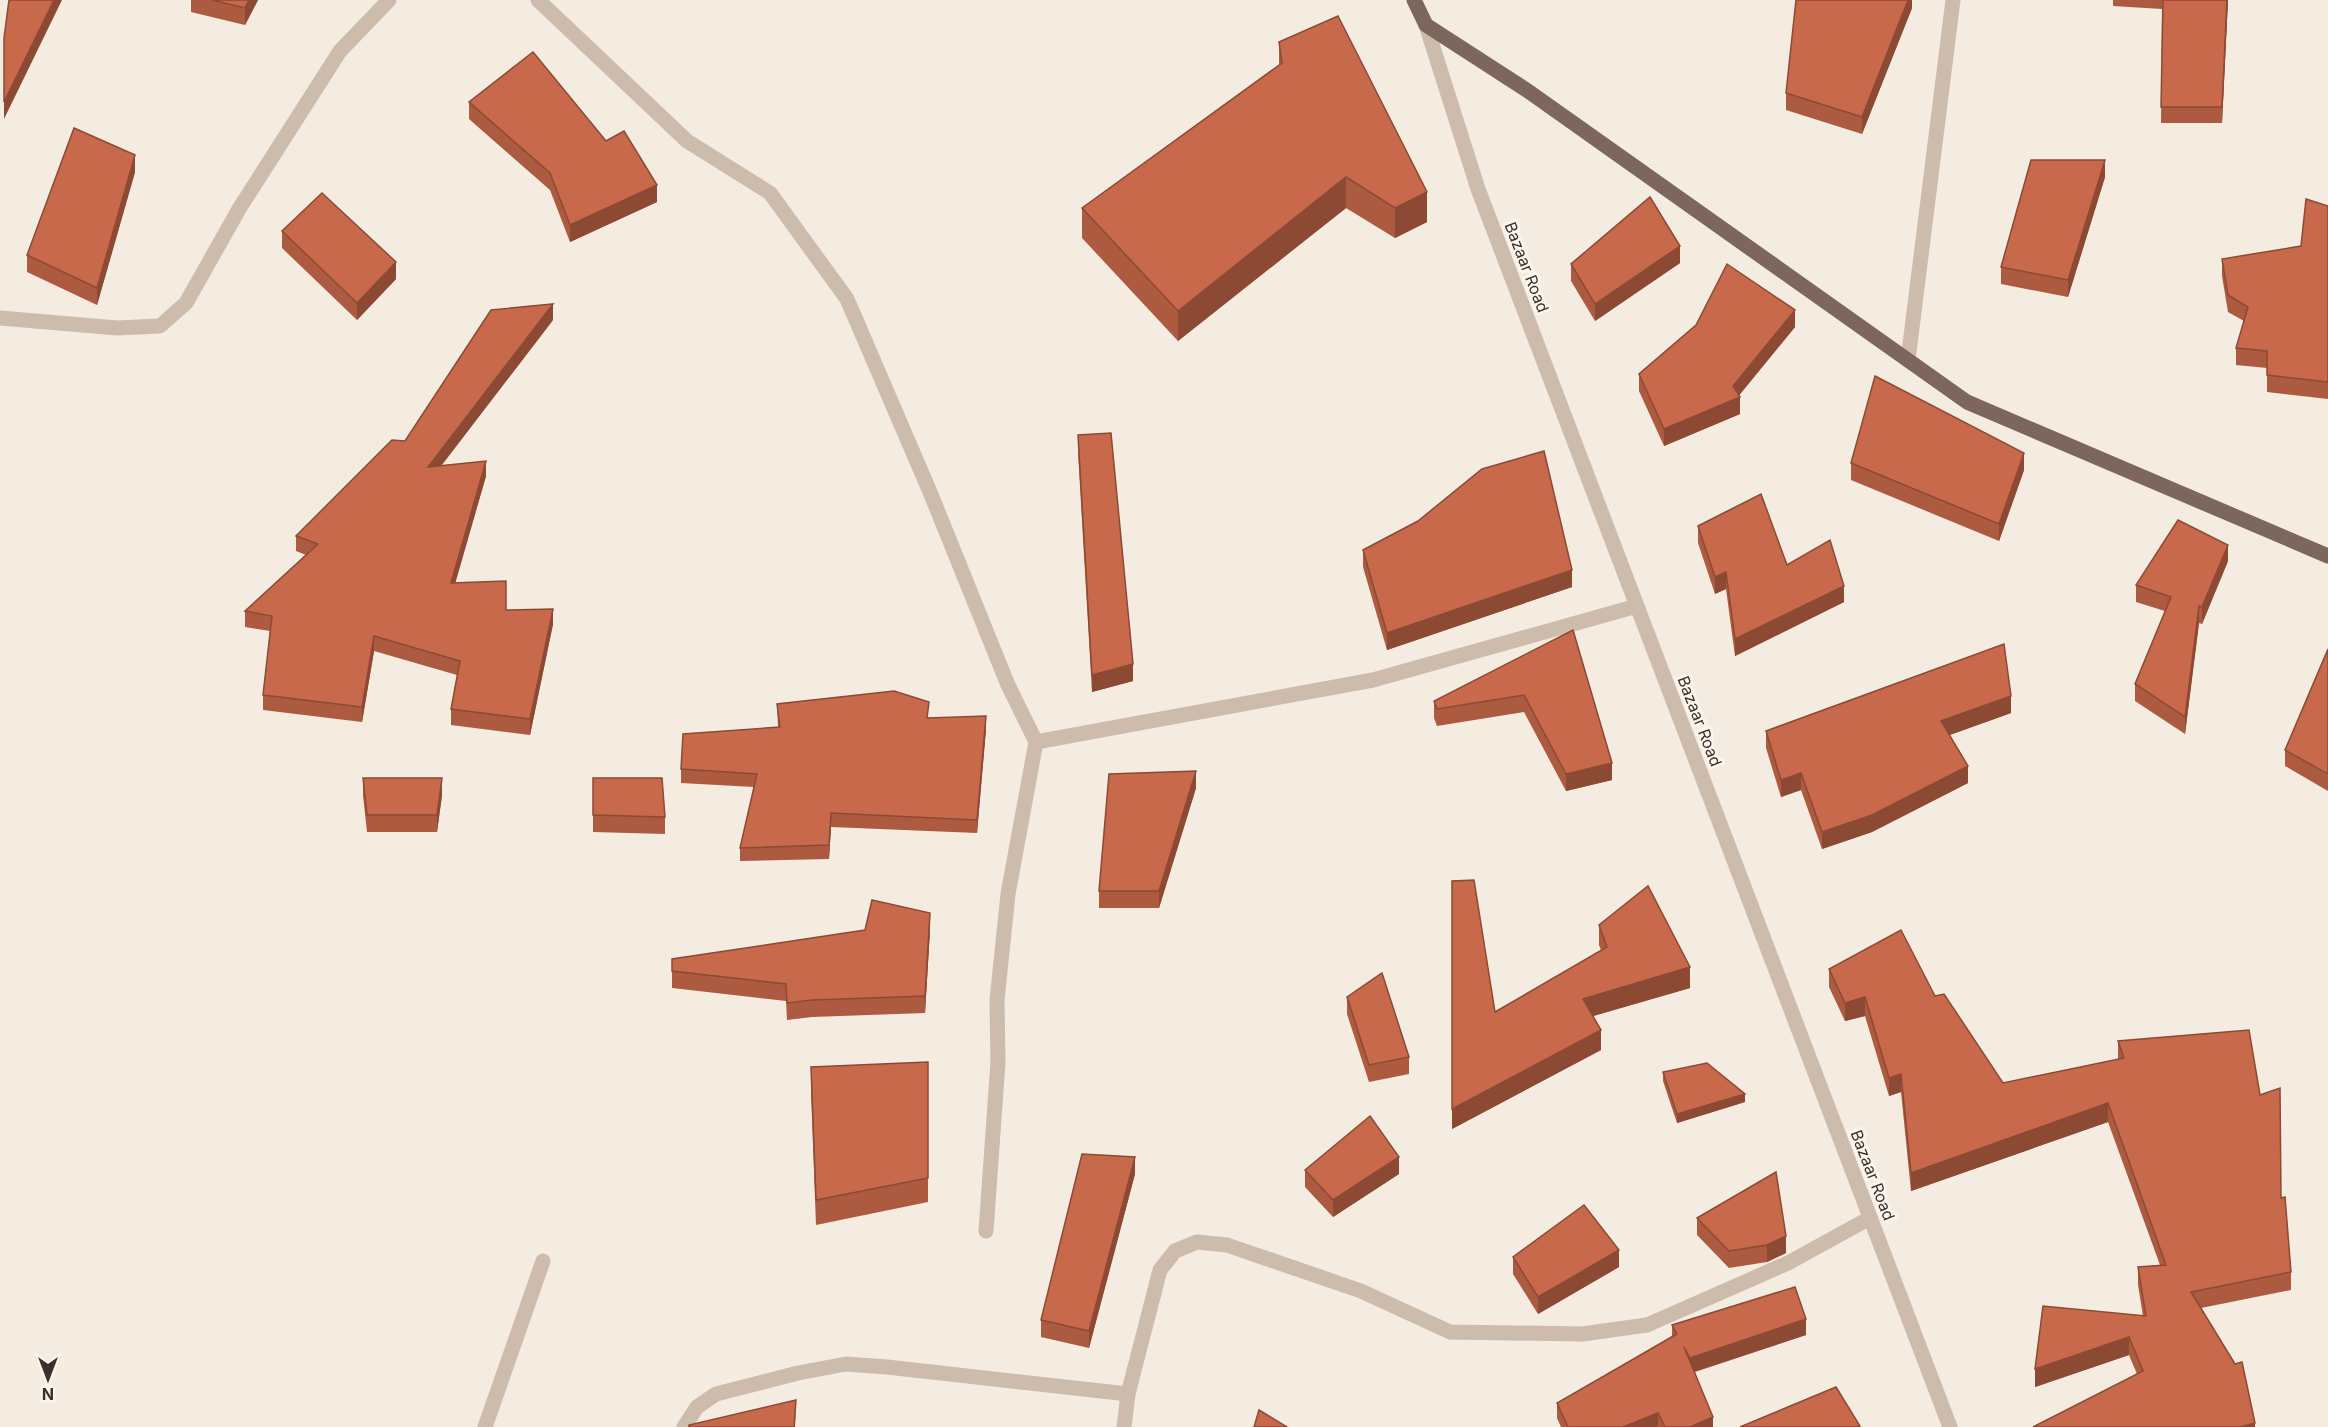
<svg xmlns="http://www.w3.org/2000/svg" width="2328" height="1427" viewBox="0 0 2328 1427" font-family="Inter,sans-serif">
  <rect width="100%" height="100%" fill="#f4ebe1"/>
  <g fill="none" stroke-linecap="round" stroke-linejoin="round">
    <!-- minor -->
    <g stroke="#cdbbac" stroke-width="15">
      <path d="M538,0L687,141L770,193L847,299L930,492L1008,685L1036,742L1008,894L997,1000L998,1062L986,1231"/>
      <path d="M1426,25L1478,189L1950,1427"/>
      <path d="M0,318L117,328L160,326L186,303L239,209L340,51L389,0"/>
      <path d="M1908,360L1953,0"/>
      <path d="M1036,742L1373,680L1637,606"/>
      <path d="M485,1427L543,1261"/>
      <path d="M684,1427L697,1407L716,1394L798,1373L846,1364L887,1367L1128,1394"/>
      <path d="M1124,1427L1128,1394L1160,1270L1175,1251L1197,1242L1227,1245L1361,1291L1450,1332L1582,1334L1647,1325L1788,1263L1870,1218"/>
    </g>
    <!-- major -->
    <path stroke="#7d675c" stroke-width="15" d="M1414,0L1426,25L1528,91L1967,402L2328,556"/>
  </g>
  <!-- wall -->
  <g fill="#ac5a40">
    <path d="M191,0H258L245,25L191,12Z"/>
    <path d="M1912,0V8L1862,134L1786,110V93Z"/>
    <path d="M2113,0H2228L2222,123H2161L2162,9L2113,6Z"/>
    <path d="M1279,42L1427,222L1395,238L1346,208L1178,341L1082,238V208L1279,65Z"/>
    <path d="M469,102L606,141L657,202L570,242L550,190L469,119Z"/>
    <path d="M135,172L97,305L27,272V255Z"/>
    <path d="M2105,177L2068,297L2001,284V267Z"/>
    <path d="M2328,206V399L2267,392V368L2236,365V348L2244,321L2228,312L2222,276V259L2301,246Z"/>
    <path d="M282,231L396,279L357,320L282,248Z"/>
    <path d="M1680,263L1595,321L1571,281V264Z"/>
    <path d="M553,320L441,466L486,476L455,583L506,610L553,624L530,735L451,725V709L457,675L374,651L362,722L263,710V695L270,631L245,627V611L306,555L296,551V536L405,441Z"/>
    <path d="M1795,327L1739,395L1740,414L1664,446L1639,391V374Z"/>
    <path d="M1078,435L1133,681L1092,692L1078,452Z"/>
    <path d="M1851,463L2024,470L1999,541L1851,480Z"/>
    <path d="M1698,526L1787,565L1844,602L1735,656L1726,589L1715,594L1698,543Z"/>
    <path d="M1363,550L1572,587L1387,650L1363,567Z"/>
    <path d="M2228,561L2202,624L2199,623L2185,734L2135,701V684L2165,611L2136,602V585Z"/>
    <path d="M1573,630L1612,780L1566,791L1524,712L1437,726L1434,718V701Z"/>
    <path d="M2328,649V791L2285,766V750Z"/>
    <path d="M777,704L929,718L986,729L977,833L831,827L829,859L740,861V848L754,787L681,783V769L778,727Z"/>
    <path d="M2011,713L1950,735L1968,783L1872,832L1822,849L1801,790L1781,797L1766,748V731Z"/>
    <path d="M363,778L442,795L437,832H367L363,795Z"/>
    <path d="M593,778L665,817V834L593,832Z"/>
    <path d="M1196,788L1159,908H1099V891Z"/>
    <path d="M1599,925L1690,988L1593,1016L1601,1050L1452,1129L1495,1012L1601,950L1599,945Z"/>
    <path d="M930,930L925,1013L812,1017L787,1020L786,1001L672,988V959Z"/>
    <path d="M1829,969L1935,996L2003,1083L2118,1059V1041L2260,1095L2281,1198L2291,1272V1290L2201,1308L2255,1427L2137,1374L2129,1355L2035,1387L2143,1316L2138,1285V1267L2160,1265L2108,1122L1911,1191L1901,1092L1889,1096L1865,1016L1845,1021L1829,987Z"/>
    <path d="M1347,997L1409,1057V1074L1369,1082L1347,1014Z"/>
    <path d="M928,1062V1202L816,1225L811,1091V1067Z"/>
    <path d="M1663,1072L1745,1102L1677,1123L1663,1081Z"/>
    <path d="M1305,1170L1399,1174L1333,1217L1305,1187Z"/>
    <path d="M1776,1172L1786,1253L1767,1262L1729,1268L1697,1235V1218Z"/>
    <path d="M1135,1174L1089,1348L1041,1337V1320Z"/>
    <path d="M1513,1257L1619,1267L1538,1314L1513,1274Z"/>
    <path d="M1672,1325L1806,1335L1695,1372L1713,1427H1561L1557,1418V1403L1672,1336Z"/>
  </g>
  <!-- shaded-wall -->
  <g fill="#8c4a34">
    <path d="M54,0H62L4,119V102Z"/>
    <path d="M249,0H258L245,25V8Z"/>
    <path d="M1908,0H1912V8L1862,134V117Z"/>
    <path d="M2227,0H2228L2222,123V107Z"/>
    <path d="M135,155V172L97,305V288Z"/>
    <path d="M2105,160V177L2068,297V280Z"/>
    <path d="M1346,177V208L1178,341V311Z"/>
    <path d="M657,185V202L570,242V225Z"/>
    <path d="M1427,192V222L1395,238V208Z"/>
    <path d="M1680,246V263L1595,321V304Z"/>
    <path d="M396,262V279L357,320V303Z"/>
    <path d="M553,304V320L428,483V467Z"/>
    <path d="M1795,310V327L1737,398L1740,397V414L1664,446V429L1733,386Z"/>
    <path d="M2024,453V470L1999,541V524Z"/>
    <path d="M486,461V476L451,598V583Z"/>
    <path d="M2228,545V561L2202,624V607Z"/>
    <path d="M1572,570V587L1387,650V633Z"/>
    <path d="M1726,572V589L1715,594V577Z"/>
    <path d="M1844,586V602L1735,656V639Z"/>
    <path d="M2199,606V623L2185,734V717Z"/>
    <path d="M553,609V624L530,735V719Z"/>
    <path d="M374,636V651L362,722V707Z"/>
    <path d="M1133,664V681L1092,692V675Z"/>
    <path d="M2011,696V713L1941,738V721Z"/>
    <path d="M986,716V729L977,833V820Z"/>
    <path d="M1612,763V780L1566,791V774Z"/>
    <path d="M1968,766V783L1872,832L1822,849V832Z"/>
    <path d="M1196,771V788L1159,908V891Z"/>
    <path d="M1801,773V790L1781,797V780Z"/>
    <path d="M442,778V795L437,832V815Z"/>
    <path d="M831,813V827L829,859V845Z"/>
    <path d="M930,913V930L925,1013V996Z"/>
    <path d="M1690,967V988L1583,1019V999Z"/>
    <path d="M1865,997V1016L1845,1021V1003Z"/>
    <path d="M1601,1030V1050L1452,1129V1109Z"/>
    <path d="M1901,1074V1092L1889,1096V1078Z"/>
    <path d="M1745,1094V1102L1677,1123V1114Z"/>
    <path d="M2108,1103V1122L1911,1191V1173Z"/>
    <path d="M1135,1157V1174L1089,1348V1331Z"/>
    <path d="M1399,1157V1174L1333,1217V1200Z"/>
    <path d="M1786,1236V1253L1767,1262V1245Z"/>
    <path d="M1619,1250V1267L1538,1314V1297Z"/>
    <path d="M1806,1319V1335L1690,1373V1358Z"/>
    <path d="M2129,1337V1355L2035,1387V1369Z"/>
    <path d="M796,1400L795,1427H794Z"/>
    <path d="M1658,1413V1427H1623Z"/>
    <path d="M1713,1417V1427H1690Z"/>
    <path d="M2255,1423V1427H2240Z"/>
  </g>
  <!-- building -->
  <g fill="#c8694b" stroke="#8c4a34" stroke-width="1.5">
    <path d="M9,0H54L4,102V38Z"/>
    <path d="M212,0H249L245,8Z"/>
    <path d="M1796,0H1908L1862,117L1786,93Z"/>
    <path d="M2163,0H2227L2222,107H2161Z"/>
    <path d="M1338,16L1427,192L1395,208L1346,177L1178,311L1082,208L1282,63L1279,42Z"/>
    <path d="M533,52L606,141L624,131L657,185L570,225L550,173L469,102Z"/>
    <path d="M74,128L135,155L97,288L27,255Z"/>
    <path d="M2031,160H2105L2068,280L2001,267Z"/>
    <path d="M322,193L396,262L357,303L282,231Z"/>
    <path d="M1650,197L1680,246L1595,304L1571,264Z"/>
    <path d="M2306,199L2328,206V382L2267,375V351L2236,348L2248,307L2228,295L2222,259L2301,246Z"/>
    <path d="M1727,264L1795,310L1733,386L1740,397L1664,429L1639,374L1696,325Z"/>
    <path d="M553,304L428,467L486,461L451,583L506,581V610L553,609L530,719L451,709L460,661L374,636L362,707L263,695L272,616L245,611L318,544L296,536L392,440L405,441L491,310Z"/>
    <path d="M1875,376L2024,453L1999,524L1851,463Z"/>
    <path d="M1111,433L1133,664L1092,675L1078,435Z"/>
    <path d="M1544,451L1572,570L1387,633L1363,550L1418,521L1482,469Z"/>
    <path d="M1761,494L1787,565L1830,540L1844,586L1735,639L1726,572L1715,577L1698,526Z"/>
    <path d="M2178,520L2228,545L2202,607L2199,606L2185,717L2135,684L2171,597L2136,585Z"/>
    <path d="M1573,630L1612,763L1566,774L1524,695L1437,709L1434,701Z"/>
    <path d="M2004,644L2011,696L1941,721L1968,766L1872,815L1822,832L1801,773L1781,780L1766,731Z"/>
    <path d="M2328,649V774L2285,750Z"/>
    <path d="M894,691L929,702L927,718L986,716L977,820L831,813L829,845L740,848L757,774L681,769L683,734L780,727L777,704Z"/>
    <path d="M1196,771L1159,891H1099L1109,774Z"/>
    <path d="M363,778H442L437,815H367Z"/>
    <path d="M593,778H662L665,817L593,815Z"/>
    <path d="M1474,880L1495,1012L1607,947L1599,925L1648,886L1690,967L1583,999L1601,1030L1452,1109V881Z"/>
    <path d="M872,900L930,913L925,996L812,1000L787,1003L786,984L672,971V959L865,930Z"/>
    <path d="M1901,930L1935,996L1944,994L2003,1083L2124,1058L2118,1041L2249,1030L2260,1095L2280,1088L2281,1198L2285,1197L2291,1272L2191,1292L2235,1364L2242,1362L2255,1423L2240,1427H2033L2143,1371L2129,1337L2035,1369L2043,1306L2146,1316L2138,1267L2166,1265L2108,1103L1911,1173L1901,1074L1889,1078L1865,997L1845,1003L1829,969Z"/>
    <path d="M1382,973L1409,1057L1369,1065L1347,997Z"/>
    <path d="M928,1062V1178L816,1200L811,1067Z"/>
    <path d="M1707,1063L1745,1094L1677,1114L1663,1072Z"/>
    <path d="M1370,1116L1399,1157L1333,1200L1305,1170Z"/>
    <path d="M1082,1154L1135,1157L1089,1331L1041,1320Z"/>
    <path d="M1776,1172L1786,1236L1767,1245L1729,1251L1697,1218Z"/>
    <path d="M1584,1205L1619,1250L1538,1297L1513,1257Z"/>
    <path d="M1795,1287L1806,1319L1690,1358L1684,1347L1713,1417L1690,1427H1665L1658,1413L1623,1427H1568L1557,1403L1677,1334L1672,1325Z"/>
    <path d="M1836,1387L1860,1426L1857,1427H1740Z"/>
    <path d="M796,1400L794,1427H689V1425Z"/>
    <path d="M1259,1410L1287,1427H1254Z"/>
  </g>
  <g text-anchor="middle" stroke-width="6" stroke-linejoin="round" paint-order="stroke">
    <!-- street labels -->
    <g font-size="16" fill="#3b302b" stroke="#fbf5ee">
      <text transform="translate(1527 267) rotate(69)" y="6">Bazaar Road</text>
      <text transform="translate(1700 721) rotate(69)" y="6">Bazaar Road</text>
      <text transform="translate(1873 1175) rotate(69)" y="6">Bazaar Road</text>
    </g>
  </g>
  <!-- north arrow -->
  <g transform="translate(48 1379) rotate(180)" stroke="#fbf5ee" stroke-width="4.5" paint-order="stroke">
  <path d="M0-4.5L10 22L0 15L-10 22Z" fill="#3b302b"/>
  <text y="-9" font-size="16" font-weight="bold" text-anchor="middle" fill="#3b302b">N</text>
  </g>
</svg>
